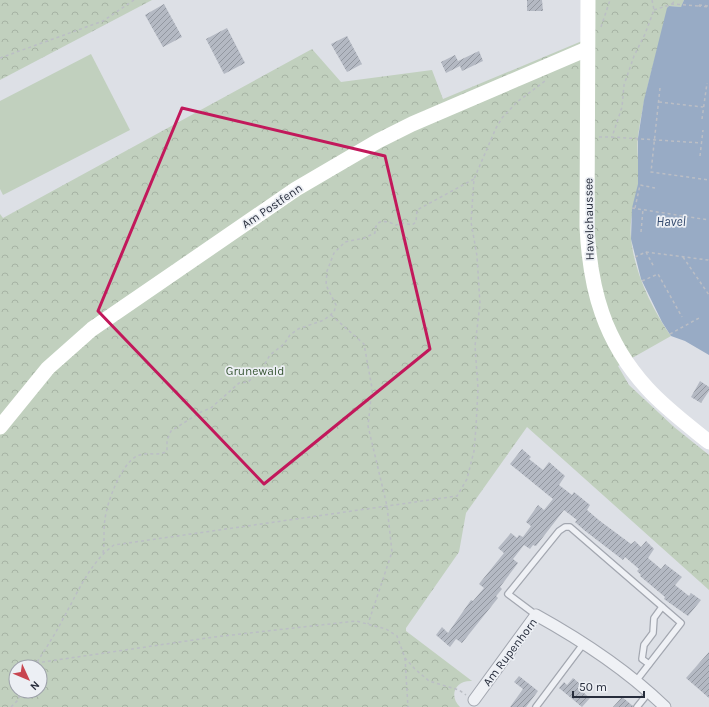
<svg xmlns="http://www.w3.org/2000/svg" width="709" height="707" viewBox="0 0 709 707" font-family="Karla,sans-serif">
  <defs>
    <pattern id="forest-crowns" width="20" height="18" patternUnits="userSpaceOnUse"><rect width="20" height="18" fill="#c1d0be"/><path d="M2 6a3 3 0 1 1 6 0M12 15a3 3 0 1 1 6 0" fill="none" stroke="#a6b3a4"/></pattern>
    <pattern id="building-hatch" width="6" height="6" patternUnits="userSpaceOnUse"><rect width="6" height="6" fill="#b4b9c3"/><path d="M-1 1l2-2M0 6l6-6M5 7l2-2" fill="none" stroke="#9297a0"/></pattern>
  </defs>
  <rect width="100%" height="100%" fill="#dde0e6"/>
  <!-- forest -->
  <g fill="url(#forest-crowns)" fill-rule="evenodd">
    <path d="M0,0H152L0,80Z"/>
    <path d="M581,0H684L681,7L669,6C658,49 644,92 638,136C636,152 640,169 638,185C635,203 629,220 631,238C634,272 652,309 671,336L618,366L629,385L674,427L709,455V590L527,427L466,513L459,552L406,628V631L472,681C456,680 448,695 460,707H0V214L3,218L312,49L341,82L432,70L443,99L582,41ZM16,667H40V691H16Z"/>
  </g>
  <!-- garden -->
  <path fill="#c1d0be" d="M91,54L130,130L3,195L0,189V101Z"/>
  <!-- water -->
  <path fill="#98abc5" d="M684,0H709V355L685,341L671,336L662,322L641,279L631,239L632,208L638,184V138L644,100L667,8L669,6L681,7Z"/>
  <!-- building -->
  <g fill="url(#building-hatch)">
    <path d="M527,0H542L543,11H527Z"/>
    <path d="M164,4L182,37L163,47L145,15Z"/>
    <path d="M227,28L245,63L224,74L206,39Z"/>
    <path d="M347,36L362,64L347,72L331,44Z"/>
    <path d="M479,51L483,61L462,71L460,66L446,73L441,62L455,55L458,61Z"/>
    <path d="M700,381L709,387V391L701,403L691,397Z"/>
    <path d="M522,449L531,457L529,459L543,470L549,462L565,476L559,485L572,495L574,492L590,505L587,510L600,521L631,544L635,541L641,547L646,541L654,549L648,558L661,569L665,564L682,577L675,585L689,596L691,593L701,600L688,616L664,599L665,597L640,576L641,575L637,571L639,569L625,557L623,560L584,530L575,522L577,520L564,510L536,546L533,545L530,549L524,545L513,559L518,563L500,587L502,589L496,596L498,598L462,643L456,639L450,647L436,635L442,627L448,633L471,600L473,601L484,588L479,584L504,553L498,548L511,533L517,538L519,535L523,537L531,526L526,522L538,505L544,510L553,499L510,464Z"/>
    <path d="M709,652V698L686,678Z"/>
    <path d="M519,676L538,691L526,707H510L523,689L514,682Z"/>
    <path d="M573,678L580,684L578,688L590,698L582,707L559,688L564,682L567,685Z"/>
    <path d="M622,697L633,706V707H613Z"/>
  </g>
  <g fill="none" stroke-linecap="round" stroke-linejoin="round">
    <defs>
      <g id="lane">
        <path d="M536,615L508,594L559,531L565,527H570L681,623L636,681"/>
        <path d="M649,664L642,659L644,645L653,633L654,618L662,607"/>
        <path d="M536,707L584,643"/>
        <path d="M637,707L649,692"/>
      </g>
      <path id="street" d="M474,700L536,615C583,641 627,670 665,707"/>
    </defs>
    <!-- lane casing -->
    <use href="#lane" stroke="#a3a7b0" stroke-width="8"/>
    <!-- street casing -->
    <use href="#street" stroke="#a3a7b0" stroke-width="13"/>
    <!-- path -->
    <g stroke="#bbbec5" stroke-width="1.5" stroke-dasharray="3 3" stroke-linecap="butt">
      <path d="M652,0L654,10L645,34L634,56L624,85L622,107L612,137L702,143"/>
      <path d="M672,4L675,0"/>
      <path d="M699,5V6L709,7"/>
      <path d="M699,5L709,6"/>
      <path d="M654,10L672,4L699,6"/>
      <path d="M601,27L610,0"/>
      <path d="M0,58L103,21L134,0"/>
      <path d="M660,88L651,172L709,180"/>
      <path d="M659,102L703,107"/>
      <path d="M702,119L707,83"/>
      <path d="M599,137H612"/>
      <path d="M700,156L703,130"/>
      <path d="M632,208L709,220"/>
      <path d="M635,208L640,185L655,188"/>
      <path d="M641,232L643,209"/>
      <path d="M646,252L654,267"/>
      <path d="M635,257L646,252L708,260L709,262"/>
      <path d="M683,257L709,295"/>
      <path d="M642,281L658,274L682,317"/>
      <path d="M331,315L364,344L372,388L368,426L387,506L392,552L368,624"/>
      <path d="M670,334L699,318"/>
      <path d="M103,553C105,542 103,530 105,519C107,502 121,464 137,456C147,451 159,457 167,451V440L171,431L201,412L211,408L239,383L248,382L262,369L270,355L284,344L290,335L298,329L324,320L334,312L336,305L326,285L327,271L334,253L345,242L364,238L375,233C375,217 387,221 396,225L403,223L412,225L416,222L417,210L474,179"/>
      <path d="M405,658L408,707"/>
      <path d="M36,663L214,637L356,621L386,629L397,636L405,658L415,669L429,681L459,690L466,695"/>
      <path d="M34,667C44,651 55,635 64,617C78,592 90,562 114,545L457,496L467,479L474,451L476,427L478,388L475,346L480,304L477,256L471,222L474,179L496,128L502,118L517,102L545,81"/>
      <path d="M11,707L18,700L21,691"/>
    </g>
    <!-- lane -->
    <use href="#lane" stroke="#eff1f5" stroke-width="5.5"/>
    <!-- street -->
    <use href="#street" stroke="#eff1f5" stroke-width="11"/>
    <!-- secondary -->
    <g stroke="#fff" stroke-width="15">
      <path d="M588,0L587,227C590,289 604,341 647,388C665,408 688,425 709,442"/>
      <path d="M0,427L48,368L92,329L296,189L378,141L412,124L587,49"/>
    </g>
  </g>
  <!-- marked area -->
  <path fill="none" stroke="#c2185b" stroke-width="3" stroke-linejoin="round" d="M182,108L385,156L430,349L264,484L98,311Z"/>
  <g text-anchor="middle" stroke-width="3.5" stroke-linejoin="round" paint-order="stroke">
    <!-- street labels -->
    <g font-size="12" fill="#272d3c" stroke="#eceff4">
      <text transform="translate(272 206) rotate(-34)" y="4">Am Postfenn</text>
      <text transform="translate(589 219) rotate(-91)" y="4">Havelchaussee</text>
      <text transform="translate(510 652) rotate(-53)" y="4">Am Rupenhorn</text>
    </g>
    <!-- park labels -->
    <g font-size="12" fill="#395735" stroke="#eceff4">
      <text x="255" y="375">Grunewald</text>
    </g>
    <!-- water labels -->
    <g font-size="13" font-style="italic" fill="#334a6e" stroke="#eceff4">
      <text x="671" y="226">Havel</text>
    </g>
  </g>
  <!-- north arrow -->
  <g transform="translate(28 679) rotate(134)"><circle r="19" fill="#eceff4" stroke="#9da1aa"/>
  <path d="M0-3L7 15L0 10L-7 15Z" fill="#c84550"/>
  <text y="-6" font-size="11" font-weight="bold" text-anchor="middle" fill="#272d3c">N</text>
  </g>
  <!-- scale -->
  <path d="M573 691v6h71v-6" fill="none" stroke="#272d3c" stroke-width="2"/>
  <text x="579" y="691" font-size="12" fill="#272d3c" stroke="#eceff4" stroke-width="3" paint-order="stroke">50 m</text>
</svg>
